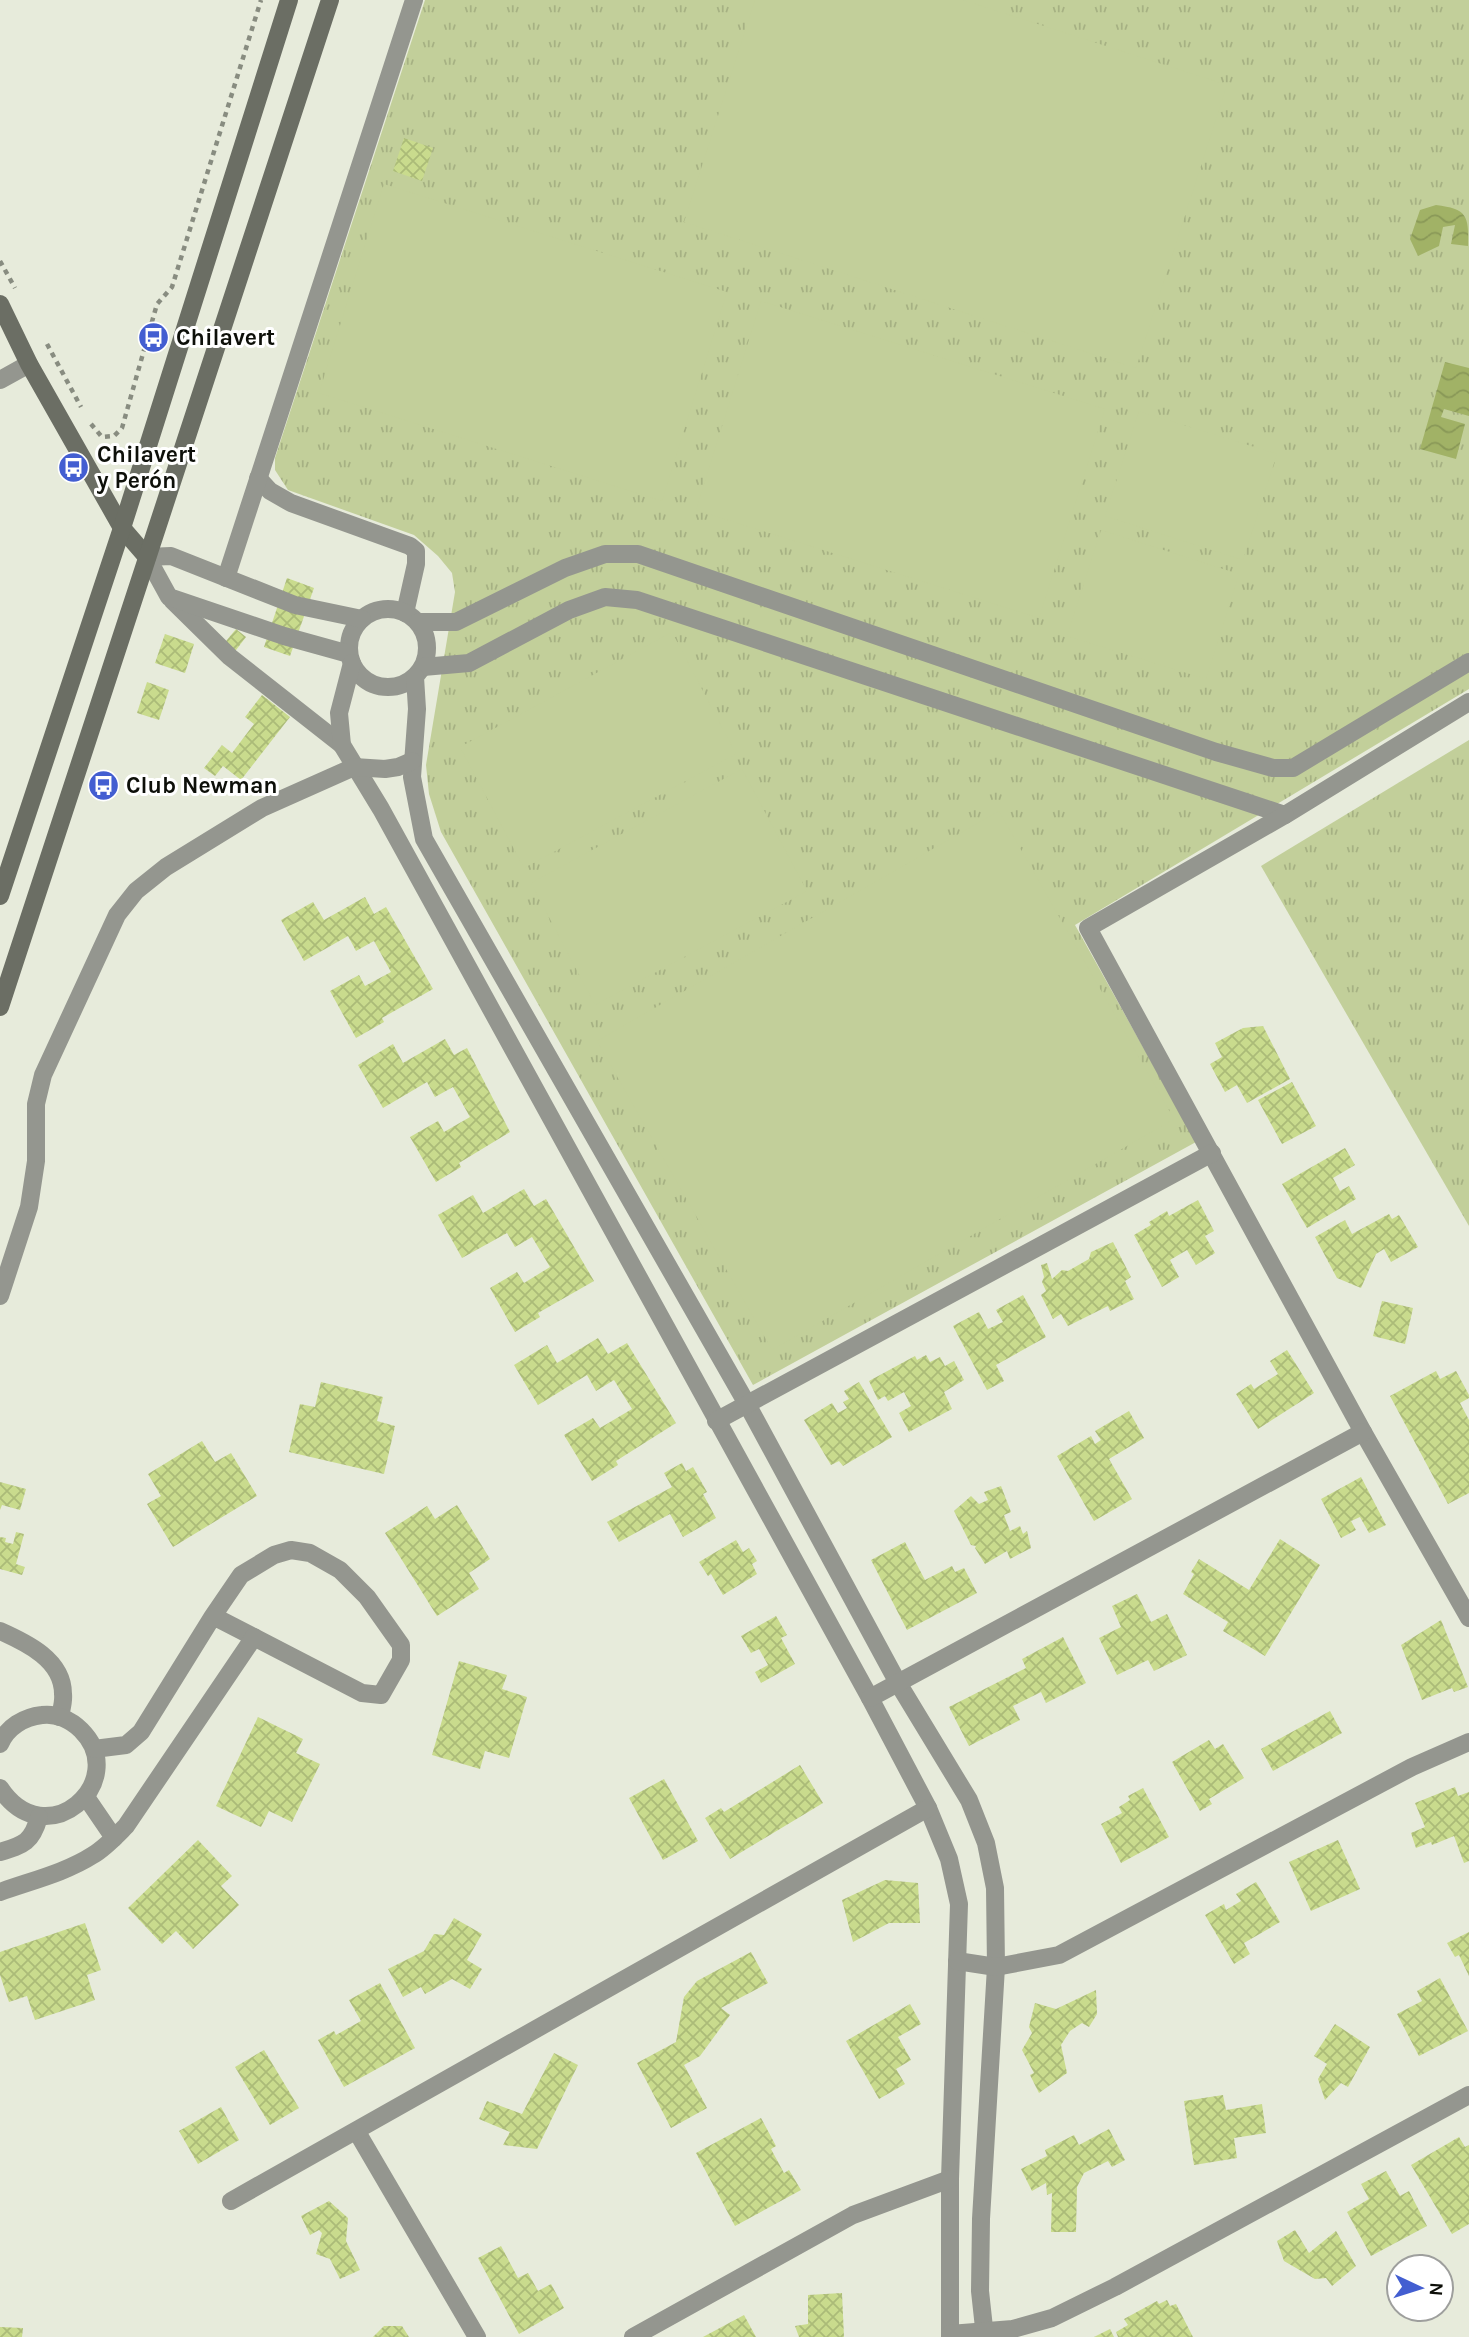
<svg xmlns="http://www.w3.org/2000/svg" width="1469" height="2337" viewBox="0 0 1469 2337" font-family="Karla,sans-serif">
  <defs>
    <pattern id="grass-tufts" width="24" height="20" patternUnits="userSpaceOnUse" patternTransform="scale(1.75)"><rect width="24" height="20" fill="#c2cf9a"/><path d="M3 7l-1-3M5 7V3M7 7l1-3M15 17l-1-3M17 17v-4M19 17l1-3" fill="none" stroke="#a6b183"/></pattern>
    <pattern id="water-waves" width="16" height="10" patternUnits="userSpaceOnUse" patternTransform="scale(1.75)"><rect width="16" height="10" fill="#a1b266"/><path d="M0 5q4-4 8 0t8 0" fill="none" stroke="#899857"/></pattern>
    <pattern id="building-cross-hatch" width="8" height="8" patternUnits="userSpaceOnUse" patternTransform="scale(1.75)"><rect width="8" height="8" fill="#c9db8d"/><path d="M0 0l8 8M0 8l8-8" fill="none" stroke="#abbb78"/></pattern>
  </defs>
  <rect width="100%" height="100%" fill="#e7ebdb"/>
  <!-- grass -->
  <g fill="url(#grass-tufts)">
    <path d="M425,0H1469V689L1075,925L1196,1142L753,1385L441,832L429,794L426,765L455,592L452,573L438,556L414,535L288,490L275,470V458Z"/>
    <path d="M1469,740V1226L1261,866Z"/>
  </g>
  <!-- pitch -->
  <g fill="#c2cf9a">
    <path d="M755,0H963L1227,85L1136,368L684,222Z"/>
    <path d="M384,184L727,292L662,501L319,393Z"/>
    <path d="M761,301L1105,409L1039,618L696,510Z"/>
    <path d="M1139,411L1277,454L1243,560L1105,516Z"/>
    <path d="M1101,530L1239,574L1206,679L1067,636Z"/>
    <path d="M672,632L736,754L524,868L460,747Z"/>
    <path d="M742,769L807,891L595,1005L531,883Z"/>
    <path d="M999,811L1174,1119L772,1350L597,1041Z"/>
  </g>
  <!-- water -->
  <g fill="url(#water-waves)">
    <path d="M1436,205C1467,209 1469,215 1468,246L1451,244L1455,225L1443,227L1439,246L1418,256L1410,239L1420,210Z"/>
    <path d="M1445,362L1469,368V416L1444,409L1441,417L1465,424L1456,459L1420,449Z"/>
  </g>
  <!-- building -->
  <g fill="url(#building-cross-hatch)">
    <path d="M404,138L433,148L422,181L393,171Z"/>
    <path d="M287,578L314,588L290,656L264,647Z"/>
    <path d="M236,629L246,637L233,654L222,646Z"/>
    <path d="M165,634L194,644L185,673L155,663Z"/>
    <path d="M147,682L169,690L159,720L137,713Z"/>
    <path d="M262,695L290,717L241,780L223,766L215,776L204,768L222,745L232,753L254,724L245,717Z"/>
    <path d="M365,897L374,914L386,907L433,989L382,1018L384,1022L356,1038L330,991L359,975L365,986L391,972L374,941L356,951L348,936L304,961L281,920L313,902L324,920Z"/>
    <path d="M1263,1026L1290,1079L1247,1103L1237,1085L1225,1092L1210,1064L1222,1057L1215,1043L1243,1028Z"/>
    <path d="M445,1039L454,1055L467,1048L510,1132L459,1163L461,1167L436,1182L410,1137L438,1121L444,1132L470,1117L453,1087L435,1097L427,1082L383,1108L358,1065L393,1044L403,1063Z"/>
    <path d="M1292,1082L1316,1126L1282,1144L1258,1100Z"/>
    <path d="M1345,1148L1355,1165L1333,1178L1340,1191L1349,1186L1356,1199L1307,1228L1282,1184Z"/>
    <path d="M524,1189L534,1206L546,1199L594,1281L538,1313L540,1317L515,1332L490,1288L517,1272L524,1283L550,1267L532,1237L515,1247L507,1233L462,1258L438,1215L473,1195L483,1213Z"/>
    <path d="M1198,1200L1214,1231L1205,1236L1215,1253L1196,1265L1187,1250L1170,1260L1179,1277L1162,1287L1134,1235L1151,1225L1149,1222L1167,1211L1169,1216Z"/>
    <path d="M1389,1214L1392,1219L1399,1215L1418,1247L1391,1262L1384,1249L1376,1254L1361,1288L1337,1278L1315,1237L1345,1220L1352,1234Z"/>
    <path d="M1113,1242L1131,1277L1125,1281L1134,1299L1110,1311L1108,1306L1068,1326L1061,1314L1053,1319L1041,1295L1046,1291L1042,1282L1044,1277L1041,1265L1047,1263L1052,1279L1062,1270L1068,1271L1089,1259L1091,1252Z"/>
    <path d="M1023,1295L1046,1337L996,1365L1004,1381L987,1390L953,1326L979,1312L988,1329L1003,1322L996,1310Z"/>
    <path d="M1382,1301L1413,1308L1405,1344L1373,1336Z"/>
    <path d="M598,1338L608,1354L627,1343L676,1423L616,1461L618,1465L592,1481L564,1435L593,1418L600,1428L632,1409L614,1380L596,1391L587,1375L538,1405L514,1365L547,1345L557,1363Z"/>
    <path d="M1287,1350L1314,1393L1258,1429L1236,1394L1251,1384L1254,1389L1278,1374L1270,1361Z"/>
    <path d="M926,1355L930,1362L940,1357L945,1366L954,1361L964,1380L944,1392L952,1409L909,1432L899,1413L911,1406L904,1392L888,1401L885,1396L878,1400L869,1381L915,1356L917,1360Z"/>
    <path d="M1436,1371L1440,1379L1456,1371L1469,1395V1398L1460,1403L1469,1420V1493L1448,1504L1390,1396Z"/>
    <path d="M321,1382L383,1397L377,1421L395,1426L384,1474L289,1452L300,1404L315,1407Z"/>
    <path d="M859,1382L892,1437L843,1466L839,1461L831,1465L804,1420L832,1403L838,1413L847,1408L843,1402L849,1399L844,1391Z"/>
    <path d="M1129,1411L1144,1438L1109,1459L1132,1499L1094,1521L1057,1456L1091,1436L1095,1444L1101,1440L1095,1431Z"/>
    <path d="M202,1441L215,1462L231,1453L257,1496L173,1547L147,1504L161,1496L148,1474Z"/>
    <path d="M682,1463L686,1471L693,1467L707,1492L703,1494L716,1518L683,1537L670,1514L619,1542L607,1522L672,1487L664,1473Z"/>
    <path d="M1361,1477L1386,1525L1369,1533L1360,1517L1351,1521L1356,1530L1341,1538L1321,1499Z"/>
    <path d="M0,1482L26,1489L20,1510L2,1505L0,1510Z"/>
    <path d="M1001,1486L1011,1512L1004,1515L1010,1531L1020,1526L1023,1534L1027,1531L1031,1548L1010,1559L1007,1551L985,1564L975,1548L976,1546L971,1545L954,1511L971,1496L979,1504L988,1500L984,1492Z"/>
    <path d="M457,1505L490,1559L469,1573L479,1589L437,1616L385,1533L427,1506L435,1519Z"/>
    <path d="M16,1532L24,1534L16,1564L25,1567L22,1575L0,1569V1537L6,1538L5,1542L13,1544Z"/>
    <path d="M1280,1539L1320,1565L1265,1656L1223,1631L1228,1622L1183,1594L1194,1574L1191,1572L1199,1559L1249,1590Z"/>
    <path d="M736,1540L743,1552L749,1548L757,1561L752,1564L757,1574L723,1595L711,1574L708,1576L699,1562Z"/>
    <path d="M905,1542L925,1580L952,1566L955,1572L964,1568L977,1593L907,1630L871,1560Z"/>
    <path d="M1137,1594L1151,1622L1167,1614L1187,1655L1154,1671L1148,1660L1117,1675L1099,1638L1121,1627L1112,1606Z"/>
    <path d="M776,1616L787,1635L781,1638L795,1664L761,1683L755,1672L768,1665L759,1649L751,1653L741,1636Z"/>
    <path d="M1441,1620L1468,1687L1454,1692L1452,1688L1422,1700L1401,1645Z"/>
    <path d="M1063,1637L1086,1683L1046,1703L1041,1692L1013,1706L1020,1720L969,1746L949,1707L1026,1668L1022,1659Z"/>
    <path d="M459,1661L507,1675L502,1689L527,1697L509,1758L485,1751L480,1769L432,1755Z"/>
    <path d="M1330,1711L1342,1733L1273,1771L1261,1749Z"/>
    <path d="M258,1717L303,1739L296,1753L320,1764L292,1822L269,1811L261,1827L216,1806Z"/>
    <path d="M1209,1740L1215,1749L1223,1744L1244,1778L1209,1799L1212,1804L1200,1811L1172,1762Z"/>
    <path d="M800,1765L823,1803L730,1859L705,1818L721,1808L724,1812Z"/>
    <path d="M664,1779L698,1841L663,1860L629,1798Z"/>
    <path d="M1455,1787L1458,1796L1469,1792V1861L1464,1863L1454,1836L1432,1845L1431,1842L1416,1848L1411,1833L1425,1827L1415,1803Z"/>
    <path d="M1143,1788L1169,1837L1121,1863L1101,1824L1122,1813L1119,1807L1130,1800L1128,1796Z"/>
    <path d="M198,1840L232,1876L221,1886L239,1905L193,1949L176,1931L162,1944L128,1908Z"/>
    <path d="M1338,1840L1360,1889L1311,1911L1289,1862Z"/>
    <path d="M885,1880L918,1883L920,1923H889L853,1942L842,1900Z"/>
    <path d="M1256,1882L1280,1922L1244,1943L1250,1954L1234,1964L1205,1915L1224,1904L1226,1910L1241,1901L1236,1894Z"/>
    <path d="M454,1918L482,1934L467,1960L482,1969L470,1989L452,1979L425,1994L421,1987L403,1997L388,1969L424,1951L434,1934L444,1935Z"/>
    <path d="M85,1923L101,1970L87,1975L95,2000L35,2020L27,1996L9,2002L0,1975V1952Z"/>
    <path d="M1469,1932V1976L1459,1955L1455,1957L1447,1943Z"/>
    <path d="M751,1952L768,1983L721,2008L730,2015L700,2056L684,2065L707,2108L671,2128L637,2063L676,2042L684,1997L697,1981Z"/>
    <path d="M1440,1978L1468,2031L1419,2056L1397,2014L1422,2001L1417,1991Z"/>
    <path d="M380,1983L415,2048L344,2087L318,2040L334,2031L336,2035L361,2021L349,2000Z"/>
    <path d="M1096,1990L1097,2014L1089,2027L1082,2023L1070,2031L1061,2045L1067,2073L1039,2093L1030,2075L1034,2073L1022,2050L1032,2033L1029,2027L1035,2003L1056,2009Z"/>
    <path d="M910,2004L921,2024L898,2037L911,2060L896,2069L905,2084L879,2099L846,2041Z"/>
    <path d="M1335,2024L1370,2047L1348,2087L1341,2083L1325,2100L1318,2079L1327,2064L1314,2056Z"/>
    <path d="M264,2050L299,2108L270,2125L235,2067Z"/>
    <path d="M554,2053L578,2065L537,2149L503,2145L510,2132L479,2119L487,2101L522,2114Z"/>
    <path d="M1223,2095L1226,2110L1262,2104L1266,2133L1234,2138L1237,2158L1194,2165L1184,2101Z"/>
    <path d="M221,2107L239,2140L198,2164L179,2131Z"/>
    <path d="M761,2118L776,2146L771,2149L784,2173L789,2170L801,2190L735,2226L696,2153Z"/>
    <path d="M1109,2129L1125,2160L1112,2167L1108,2161L1084,2173L1077,2187L1076,2232H1051L1052,2193L1047,2195L1046,2183L1032,2191L1021,2169L1047,2156L1045,2150L1074,2135L1079,2145Z"/>
    <path d="M1459,2137L1465,2147L1469,2145V2224L1452,2234L1411,2165Z"/>
    <path d="M1386,2171L1400,2196L1409,2191L1427,2226L1371,2256L1347,2212L1369,2199L1361,2184Z"/>
    <path d="M329,2201L348,2218L346,2241L360,2270L340,2279L330,2259L316,2254L322,2233L319,2230L310,2235L301,2216Z"/>
    <path d="M1295,2230L1309,2253L1336,2231L1356,2266L1332,2286L1326,2278L1315,2279L1284,2261L1277,2241Z"/>
    <path d="M501,2246L518,2278L528,2273L538,2291L551,2284L564,2308L519,2334L478,2258Z"/>
    <path d="M842,2293L844,2337H799L795,2326L808,2324V2295Z"/>
    <path d="M1167,2300L1170,2306L1176,2304L1193,2337H1118L1116,2332L1128,2325L1124,2319L1157,2301L1159,2304Z"/>
    <path d="M744,2315L756,2337H703Z"/>
    <path d="M384,2326H402L409,2337H373Z"/>
    <path d="M0,2327L23,2328L22,2337H0Z"/>
    <path d="M1110,2329L1114,2337H1094Z"/>
  </g>
  <g fill="none" stroke-linecap="round" stroke-linejoin="round">
    <!-- path -->
    <g stroke="#888c80" stroke-width="4.5" stroke-dasharray="5 5" stroke-linecap="butt">
      <path d="M0,261L15,288"/>
      <path d="M47,344L81,407"/>
      <path d="M91,424L102,437L114,436L122,428L157,304L172,287L261,0"/>
    </g>
    <!-- street -->
    <g stroke="#94968f" stroke-width="18">
      <path d="M0,380L29,364"/>
      <path d="M258,478L270,491L291,503L410,546L416,551V564L405,613"/>
      <path d="M226,578L414,0"/>
      <path d="M172,600L230,657L342,745"/>
      <circle cx="388" cy="648" r="39"/>
      <path d="M418,622H456L565,568L605,554H638L1216,752L1273,768H1293L1469,662"/>
      <path d="M349,654L284,636L169,597L147,557L171,556L295,605L362,619"/>
      <path d="M352,663L339,713L342,745L381,809L870,1698L928,1808L949,1859L959,1904L950,2179V2337"/>
      <path d="M423,667L469,663L569,610L605,597L637,600L1285,815L1469,702"/>
      <path d="M415,677L417,709L412,777L424,839L747,1404L898,1683L969,1800L986,1843L995,1888L996,1967L981,2219L980,2291L985,2337"/>
      <path d="M1285,815L1088,928L1363,1432L1469,1618"/>
      <path d="M0,1296L29,1207L36,1161V1104L43,1075L117,915L136,891L166,867L262,808L354,767L385,769L398,767L412,761"/>
      <path d="M716,1421L1212,1153"/>
      <path d="M0,1631C27,1643 63,1660 63,1694C64,1702 61,1710 60,1717"/>
      <path d="M870,1698L1363,1432"/>
      <path d="M0,1744C7,1727 24,1717 42,1715C56,1713 71,1720 81,1730C132,1781 46,1858 0,1788"/>
      <path d="M94,1749L126,1745L141,1732L213,1616L241,1575L274,1555L291,1550L310,1553L340,1570L367,1597L401,1645V1660L381,1695L362,1693L213,1616"/>
      <path d="M86,1797L114,1838"/>
      <path d="M0,1852C24,1845 32,1842 39,1817"/>
      <path d="M0,1892C30,1881 65,1873 93,1855C105,1848 116,1836 126,1826L254,1637"/>
      <path d="M957,1961L996,1967L1059,1955L1412,1767L1469,1742"/>
      <path d="M357,2132L477,2337"/>
      <path d="M231,2201L928,1808"/>
      <path d="M950,2334L1013,2329L1052,2318L1115,2287L1469,2095"/>
      <path d="M633,2337L853,2215L950,2179"/>
    </g>
    <!-- secondary -->
    <g stroke="#6b6e64" stroke-width="18">
      <path d="M0,304L29,364L122,528L147,557"/>
      <path d="M0,896L122,528L289,0"/>
      <path d="M0,1007L330,0"/>
    </g>
  </g>
  <!-- icons -->
  <defs>
    <symbol id="bus-disc" viewBox="-11 -11 22 22"><circle r="9.5" fill="#435ed1" stroke="#fff"/><path d="M-5-6H5V4H4V6H2V4H-2V6H-4V4H-5ZM-3.5-4V0h7V-4ZM-3.5 1.2v1.5H-2V1.2ZM2 1.2v1.5H3.5V1.2Z" fill="#fff"/></symbol>
  </defs>
  <g fill-rule="evenodd">
    <use href="#bus-disc" x="136" y="320" width="35" height="35"/>
    <use href="#bus-disc" x="56" y="450" width="35" height="35"/>
    <use href="#bus-disc" x="86" y="768" width="35" height="35"/>
  </g>
  <g text-anchor="middle" stroke-width="6" stroke-linejoin="round" paint-order="stroke">
    <!-- poi labels -->
    <g font-size="23" font-weight="bold" fill="#0d0f09" stroke="#fff" text-anchor="start">
      <text x="176" y="345">Chilavert</text>
      <text x="97" y="462">Chilavert<tspan x="97" dy="26">y Perón</tspan></text>
      <text x="126" y="793">Club Newman</text>
    </g>
  </g>
  <!-- north arrow -->
  <g transform="translate(1420 2288) rotate(94)"><circle r="33" fill="#ffffff" stroke="#9e9f9d" stroke-width="2"/>
  <path d="M0-5L12 26L0 18L-12 26Z" fill="#435ed1"/>
  <text y="-10" font-size="19" font-weight="bold" text-anchor="middle" fill="#0d0f09">N</text>
  </g>
</svg>
